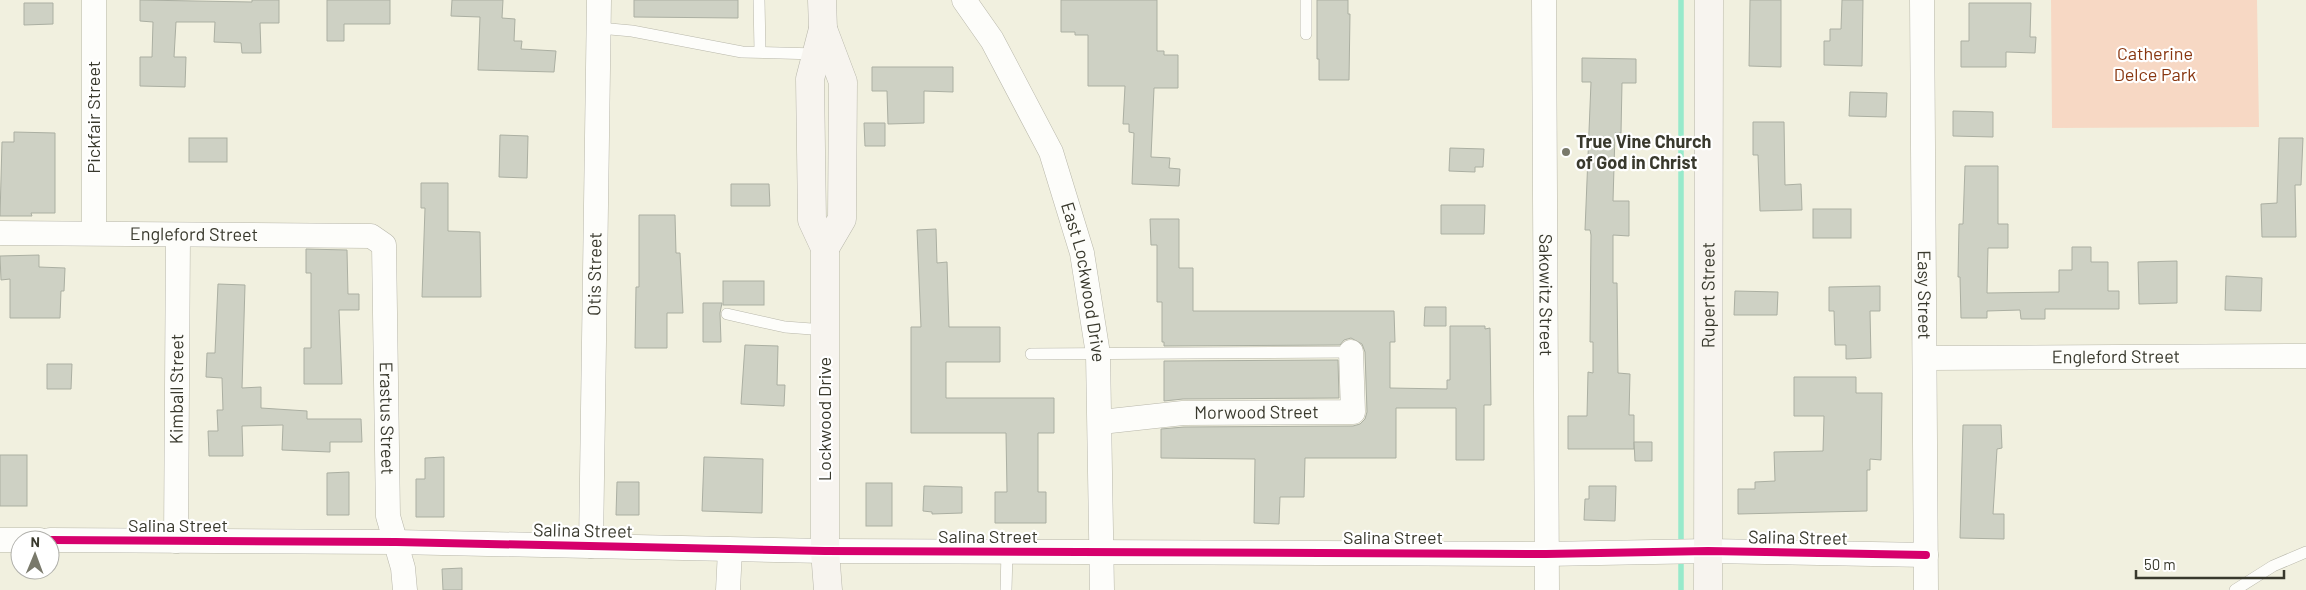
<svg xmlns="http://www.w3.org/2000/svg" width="2306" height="590" viewBox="0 0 2306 590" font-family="Barlow,sans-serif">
  <rect width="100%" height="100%" fill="#f1f0df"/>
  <!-- green -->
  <path fill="#f7d8c4" d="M2051,0H2257L2259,127L2052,128Z"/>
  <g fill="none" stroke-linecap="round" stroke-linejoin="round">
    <!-- stream -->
    <g stroke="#97eacb" stroke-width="5.5">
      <path d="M1681,0V545"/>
      <path d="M1681,557V590"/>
    </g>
  </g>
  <!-- building -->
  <g fill="#ced1c4" stroke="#abafa2">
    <path d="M140,0L252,2V0H279V23H260L261,53H242L241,43L214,42L215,22H176L174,57H186L185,87L140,86V57H152L153,22L140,21Z"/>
    <path d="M327,0H390V24H344V41H327Z"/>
    <path d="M452,0H503L502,18L515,19L514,41H522L521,49L556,51L554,72L478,70L480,17L451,16Z"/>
    <path d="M634,0H738V18L634,17Z"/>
    <path d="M1061,0H1157V51H1164V55H1178V88H1154L1151,157L1170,158L1169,168L1180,169L1179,186L1132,184L1134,133L1129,132V124H1123L1125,86H1088V35H1075V32H1061Z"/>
    <path d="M1317,0H1348V14H1350L1349,80H1319V59H1317Z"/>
    <path d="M1750,0H1781V67L1749,66Z"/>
    <path d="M1842,0H1863L1862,66L1824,65V41H1830V29H1841Z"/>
    <path d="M24,3H53V24L24,25Z"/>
    <path d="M1969,3H2031L2030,37H2036L2035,53L2006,52V67H1961V41H1969Z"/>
    <path d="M1582,58L1636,59V83H1622L1621,133H1615L1613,201H1629V236L1613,235V283H1617L1618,373L1630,374L1629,415H1634V449H1568V416H1587L1588,372L1593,373V342H1590L1591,235L1590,230H1585L1591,82H1582Z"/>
    <path d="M872,67H953V92L924,91V123L888,124L887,91H872Z"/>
    <path d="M1850,92L1887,93L1886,117L1849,116Z"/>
    <path d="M1953,111L1993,112V137L1953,136Z"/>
    <path d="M1753,122H1784L1785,185L1801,184L1802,210L1760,211L1758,155H1753Z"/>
    <path d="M864,123H885V146H865Z"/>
    <path d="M14,132L55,133V213H31L32,216H0L2,142H14Z"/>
    <path d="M500,135L528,136L527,178L499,177Z"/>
    <rect x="189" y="138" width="38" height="24"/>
    <path d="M2279,138H2303L2301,185H2295L2296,237H2262L2261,204L2277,203Z"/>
    <path d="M1450,148L1484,149L1483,167H1475V172L1449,171Z"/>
    <path d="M1965,166H1998V224H2008V248H1988L1987,293L2059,292V270H2072V247H2091V262H2108V291H2119V309H2045V319H2021L2020,310L1987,311V318H1961L1960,277H1958L1959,224H1963Z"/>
    <path d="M421,183H448V231L480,232L481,297H422L425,208H421Z"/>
    <path d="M731,184H769L770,206H731Z"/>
    <path d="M1441,205H1485L1484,234H1441Z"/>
    <rect x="1813" y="209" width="38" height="29"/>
    <path d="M639,215H675L676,253H680L683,313H667V348H635L636,287H639Z"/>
    <path d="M1150,219H1179V268H1193V311H1394L1395,342H1390V388L1447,389V380H1450V326H1485V329L1490,328L1491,405H1484V460H1456V408H1396V458H1305L1304,497H1280L1279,524L1254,523L1255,459L1161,458V429L1184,427L1353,426L1360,424L1365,419L1367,412L1365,352L1362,344L1351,338L1344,340L1340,345L1164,346V342H1162V302H1157V245H1151Z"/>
    <path d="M936,229L937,263L947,262L949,327H1000V362H946V398H1054V433H1038V492H1046V523H995V492H1007L1006,433H911V327H921L917,230Z"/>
    <path d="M306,249L347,250L348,294H359V310H339L342,384H304V348H311V273H306Z"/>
    <path d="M39,255V267L65,268L64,291H61L60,318H10V279L1,280L0,256Z"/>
    <path d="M2177,261V303L2139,304L2138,262Z"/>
    <path d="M2226,276L2262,278L2261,311L2225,310Z"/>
    <rect x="723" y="281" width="41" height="24"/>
    <path d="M218,284L245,285L242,388L261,387V408L307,411V419H361L362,442H330V452L282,450L283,425L242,426L243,456H209L208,431H218L217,410H223L222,378L206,377L207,353H215Z"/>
    <path d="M1880,286V311H1870L1871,358L1846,359V345H1835L1834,311H1829V287Z"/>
    <path d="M1735,291L1778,292L1777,315H1734Z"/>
    <path d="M703,303H722L720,313L721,342H703Z"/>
    <path d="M1425,307H1446V326H1424Z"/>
    <path d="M745,345L778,346L777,385H785L784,406L741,404Z"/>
    <path d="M1338,360L1339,398L1183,399L1164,401V361Z"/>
    <path d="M47,364H72L71,389H47Z"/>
    <path d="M1794,377H1856V393H1882L1881,460L1870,459V470H1867V511L1738,514V489H1755V482L1775,481L1774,452L1823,451L1824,416H1794Z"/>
    <path d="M1963,425H2001L2002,448L1997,449L1993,514H2004V539L1960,538Z"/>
    <path d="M1634,442H1652V461H1635Z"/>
    <rect x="0" y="455" width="27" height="51"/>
    <path d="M444,457V517H416V479H425V458Z"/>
    <path d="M704,457L763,459L762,513L702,511Z"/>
    <path d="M349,472V515H327V473Z"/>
    <path d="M617,482H639V515H616Z"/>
    <rect x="866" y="483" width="26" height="43"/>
    <path d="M924,486L962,487V513L932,514V512L923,511Z"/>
    <path d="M1589,486H1616L1615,521L1584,520L1585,499H1589Z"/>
    <path d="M462,568V590H443L442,569Z"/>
  </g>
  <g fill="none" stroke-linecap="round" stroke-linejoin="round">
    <defs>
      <g id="lane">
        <path d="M759,0L760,51"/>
        <path d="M1306,0V34"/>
        <path d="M599,28L632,31L742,52L817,54"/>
        <path d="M727,314L785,327L825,330"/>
        <path d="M1031,354L1351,352"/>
        <path d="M1006,590L1007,552"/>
        <path d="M2235,590L2273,566L2306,552"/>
      </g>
      <g id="street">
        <path d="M94,0V233"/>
        <path id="s1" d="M964,0L992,40L1051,152L1082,253L1098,354L1102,590"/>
        <path id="s2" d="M1544,0L1547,590"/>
        <path id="s3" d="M1922,0L1926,590"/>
        <path id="s4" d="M0,233L371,236L384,245L388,516L403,568L405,590"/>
        <path id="s5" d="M1926,358L2306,356"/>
        <path id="s6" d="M1101,422L1183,413L1353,412L1351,352"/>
        <path d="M0,540H40"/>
        <path d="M50,540L396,542L825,551L1546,554L1708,551L1926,555"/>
        <path id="s7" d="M176,541L178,235"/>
        <path id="s8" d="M591,546L599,0"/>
        <path d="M728,590L730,550"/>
      </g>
      <g id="secondary">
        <path d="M822,0L823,29L810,79L812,220L825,248V551L828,590"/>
        <path d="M823,29L843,82L842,219L825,248"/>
        <path id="s9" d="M1708,590L1709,0"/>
      </g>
    </defs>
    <!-- lane casing -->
    <use href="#lane" stroke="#b8b7aa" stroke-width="12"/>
    <!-- street casing -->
    <use href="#street" stroke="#b8b7aa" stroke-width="25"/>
    <!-- secondary casing -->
    <use href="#secondary" stroke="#b8b7aa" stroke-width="29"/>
    <!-- lane -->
    <use href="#lane" stroke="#fdfdfa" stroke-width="11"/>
    <!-- street -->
    <use href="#street" stroke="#fdfdfa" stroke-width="24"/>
    <!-- secondary -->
    <use href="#secondary" stroke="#f7f4ef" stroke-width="28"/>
    <defs>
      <path id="cycleway" d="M50,540L396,542L825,551L1546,554L1708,551L1926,555"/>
    </defs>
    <!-- cycleway casing -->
    <use href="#cycleway" stroke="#fff" stroke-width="11"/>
    <!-- cycleway -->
    <use href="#cycleway" stroke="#d6006c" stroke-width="8"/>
  </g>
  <!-- markers -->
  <circle fill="#79796b" stroke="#fff" stroke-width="2" cx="1566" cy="152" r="5"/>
  <g text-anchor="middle" stroke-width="4.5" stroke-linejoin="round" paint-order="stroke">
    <!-- park labels -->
    <g font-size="18" fill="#883610" stroke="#fff">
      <text x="2155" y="60">Catherine<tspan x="2155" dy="21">Delce Park</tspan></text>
    </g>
    <!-- street labels -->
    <g font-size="18" fill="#39392d" stroke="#fff">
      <text transform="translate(94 117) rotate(-90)" y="6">Pickfair Street</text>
      <text dy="6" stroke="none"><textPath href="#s4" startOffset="194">Engleford Street</textPath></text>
      <text dy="6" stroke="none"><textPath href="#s8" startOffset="272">Otis Street</textPath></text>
      <text dy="6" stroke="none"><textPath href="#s1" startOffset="310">East Lockwood Drive</textPath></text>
      <text dy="6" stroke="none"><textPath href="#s2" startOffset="295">Sakowitz Street</textPath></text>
      <text dy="6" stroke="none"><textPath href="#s9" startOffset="295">Rupert Street</textPath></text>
      <text dy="6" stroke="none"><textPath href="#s3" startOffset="295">Easy Street</textPath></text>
      <text dy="6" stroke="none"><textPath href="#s5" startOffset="190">Engleford Street</textPath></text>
      <text dy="6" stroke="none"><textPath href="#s7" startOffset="152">Kimball Street</textPath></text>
      <text dy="6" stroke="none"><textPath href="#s6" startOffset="156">Morwood Street</textPath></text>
      <text dy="6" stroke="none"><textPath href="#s4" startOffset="560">Erastus Street</textPath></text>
      <text transform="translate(825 419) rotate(-90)" y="6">Lockwood Drive</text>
      <text x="178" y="532">Salina Street</text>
      <text transform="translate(583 531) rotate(1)" y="6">Salina Street</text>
      <text x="988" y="543">Salina Street</text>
      <text x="1393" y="544">Salina Street</text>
      <text transform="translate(1798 538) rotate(1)" y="6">Salina Street</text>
    </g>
    <!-- poi labels -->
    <g font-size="18" font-weight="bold" fill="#39392d" stroke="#fff" text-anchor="start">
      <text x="1576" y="148">True Vine Church<tspan x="1576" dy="21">of God in Christ</tspan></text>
    </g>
  </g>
  <!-- north arrow -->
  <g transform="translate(35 555) rotate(1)"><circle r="24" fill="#ffffff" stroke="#b0b0ab"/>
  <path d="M0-4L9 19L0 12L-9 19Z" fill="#79796b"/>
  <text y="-8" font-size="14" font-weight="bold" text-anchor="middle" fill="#39392d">N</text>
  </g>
  <!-- scale -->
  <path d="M2136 570v8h148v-8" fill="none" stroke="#39392d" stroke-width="2.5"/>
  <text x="2144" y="570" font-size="15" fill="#39392d" stroke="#ffffff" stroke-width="4" paint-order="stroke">50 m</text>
</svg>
